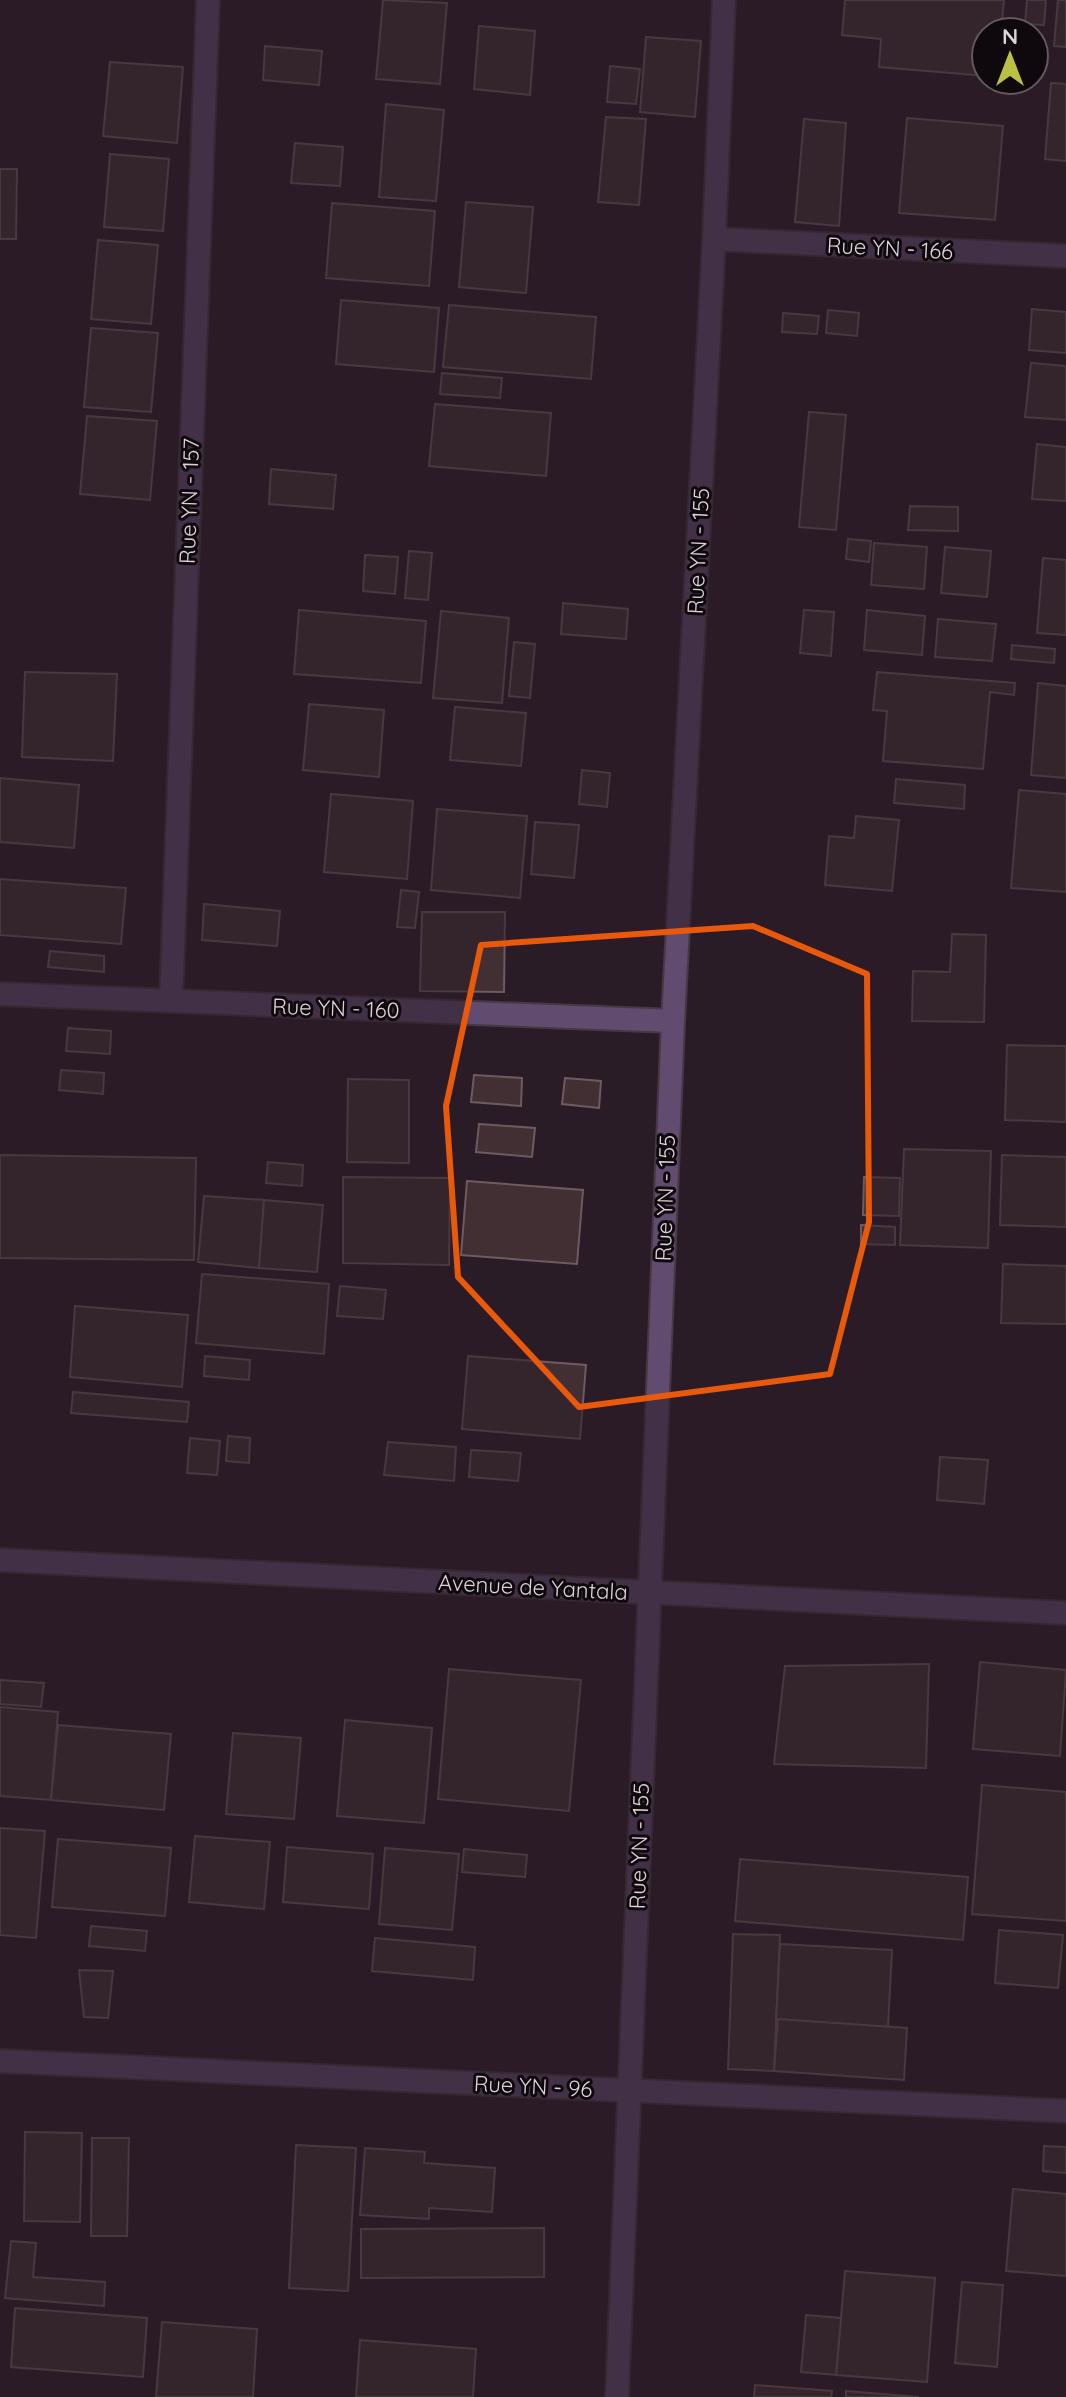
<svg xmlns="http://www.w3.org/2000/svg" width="1066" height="2397" viewBox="0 0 1066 2397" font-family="Quicksand,sans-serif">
  <rect width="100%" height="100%" fill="#2a1c26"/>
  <!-- building -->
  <g fill="#412f33" stroke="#6f5b5f" stroke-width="2">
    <path d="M383,0L447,3L440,84L376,79Z"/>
    <path d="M845,0H1004L1001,32H986V76L879,67L881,39L842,35Z"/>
    <path d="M1027,0H1046L1044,25L1025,24Z"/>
    <path d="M1058,0H1066V47L1054,46Z"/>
    <path d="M479,26L535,31L530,95L474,89Z"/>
    <path d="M646,37L701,41L695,117L640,112Z"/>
    <path d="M265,46L322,51L319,85L263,80Z"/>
    <path d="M110,62L183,67L177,143L103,136Z"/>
    <path d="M610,66L640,69L636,104L607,102Z"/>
    <path d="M1051,83L1066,84V161L1045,159Z"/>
    <path d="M386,104L444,110L436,201L379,197Z"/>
    <path d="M606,117L646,119L639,205L598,202Z"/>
    <path d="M907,118L1003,126L995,220L899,213Z"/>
    <path d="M804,119L846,123L839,226L795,222Z"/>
    <path d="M295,143L343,147L340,186L291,183Z"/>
    <path d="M110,154L169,159L163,231L104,227Z"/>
    <path d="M0,169H17L16,239H0Z"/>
    <path d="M466,202L533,207L526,293L459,287Z"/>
    <path d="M332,203L435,211L429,286L326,278Z"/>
    <path d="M98,240L158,245L151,324L91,319Z"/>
    <path d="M341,300L439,308L434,372L336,364Z"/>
    <path d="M449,305L596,317L591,379L443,367Z"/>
    <path d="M1032,309L1066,312V353L1029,350Z"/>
    <path d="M828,310L859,313L857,336L826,333Z"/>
    <path d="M783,313L819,316L817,334L782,332Z"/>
    <path d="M91,328L158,333L151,412L84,407Z"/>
    <path d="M1031,363L1066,366V420L1025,417Z"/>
    <path d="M442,373L502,378L500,398L440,394Z"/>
    <path d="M435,404L551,413L546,476L429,466Z"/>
    <path d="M809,412L846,415L836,530L799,527Z"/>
    <path d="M87,416L157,421L150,500L80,494Z"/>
    <path d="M1037,444L1066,447V501L1032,499Z"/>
    <path d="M271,469L336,475L333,509L269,504Z"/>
    <path d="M910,506L958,507V531L908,530Z"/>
    <path d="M848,539L871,541L869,562L846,559Z"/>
    <path d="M874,543L927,547L924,589L871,585Z"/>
    <path d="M945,547L991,551L987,597L941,593Z"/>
    <path d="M409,551L432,553L428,600L405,598Z"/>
    <path d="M365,555L398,557L395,594L363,591Z"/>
    <path d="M1043,558L1066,560V635L1037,633Z"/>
    <path d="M563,603L628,609L626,639L561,634Z"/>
    <path d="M299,610L426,621L421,683L294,674Z"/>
    <path d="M804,610L834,612L831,656L800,653Z"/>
    <path d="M867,610L925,616L922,655L864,650Z"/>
    <path d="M441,611L509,618L502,703L433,698Z"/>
    <path d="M938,619L996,624L992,661L935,657Z"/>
    <path d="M514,642L535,644L530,698L509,696Z"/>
    <path d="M1012,645L1055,649L1054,663L1011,659Z"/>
    <path d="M25,672L117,674L113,761L22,757Z"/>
    <path d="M877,672L1015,683L1014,695L990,692L983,769L883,761L887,711L873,710Z"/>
    <path d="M1038,683L1066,686V778L1031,775Z"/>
    <path d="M309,704L384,710L379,777L303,770Z"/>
    <path d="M455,707L526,713L521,766L450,760Z"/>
    <path d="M582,770L610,773L607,807L579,804Z"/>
    <path d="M0,778L79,785L74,848L0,842Z"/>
    <path d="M896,779L965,785L964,809L894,803Z"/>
    <path d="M1019,790L1066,794V892L1011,888Z"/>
    <path d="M331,794L413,801L407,879L324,872Z"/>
    <path d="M437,809L527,816L520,898L431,890Z"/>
    <path d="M856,816L899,820L892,891L825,885L829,836L854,838Z"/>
    <path d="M535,822L579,825L574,878L531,874Z"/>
    <path d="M0,879L126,888L121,944L0,935Z"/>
    <path d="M401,890L419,892L415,928L397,927Z"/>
    <path d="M204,904L280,911L277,946L202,940Z"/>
    <path d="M422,912H505L504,992L420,991Z"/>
    <path d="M952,934L986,935L984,1022L912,1021L913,971L950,972Z"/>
    <path d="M50,951L104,956V972L48,967Z"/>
    <path d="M68,1028L111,1031L110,1054L66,1051Z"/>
    <path d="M1007,1045L1066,1046V1122L1005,1120Z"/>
    <path d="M61,1070L104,1073L103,1094L59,1090Z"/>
    <path d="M474,1075L522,1078L521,1106L471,1102Z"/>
    <path d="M565,1078L601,1081L599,1108L562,1104Z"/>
    <path d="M348,1079L409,1080V1163L347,1162Z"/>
    <path d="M479,1124L535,1128L532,1157L476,1152Z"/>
    <path d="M904,1149L991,1151L988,1248L900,1245Z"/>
    <path d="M0,1155L196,1158L194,1260L0,1258Z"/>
    <path d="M1002,1155L1066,1157V1227L1000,1225Z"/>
    <path d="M268,1162L303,1165L302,1186L266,1183Z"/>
    <path d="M343,1177L450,1178L449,1265L343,1263Z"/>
    <path d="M864,1177L900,1178L899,1216L863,1215Z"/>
    <path d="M467,1181L583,1190L577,1264L461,1255Z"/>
    <path d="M204,1196L264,1200L259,1268L198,1262Z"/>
    <path d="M264,1200L323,1205L317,1272L259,1268Z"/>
    <path d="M861,1225L895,1227V1245L861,1244Z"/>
    <path d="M1003,1264L1066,1266V1324L1001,1323Z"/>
    <path d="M202,1274L329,1284L324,1354L196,1343Z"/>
    <path d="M340,1286L386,1290L383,1319L337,1316Z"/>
    <path d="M75,1306L188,1315L182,1387L70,1377Z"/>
    <path d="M205,1356L250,1360L249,1380L204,1376Z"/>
    <path d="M468,1356L586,1365L580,1439L462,1429Z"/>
    <path d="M73,1392L189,1402L187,1422L71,1413Z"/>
    <path d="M228,1436L250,1438L249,1463L226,1461Z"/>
    <path d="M190,1438L220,1441L217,1475L187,1473Z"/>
    <path d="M388,1442L456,1447L454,1481L384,1475Z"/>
    <path d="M471,1450L521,1453L518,1481L469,1477Z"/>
    <path d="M940,1457L988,1460L984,1504L937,1500Z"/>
    <path d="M980,1662L1066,1670L1060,1756L973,1749Z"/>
    <path d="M929,1664L926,1768L774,1764L785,1666Z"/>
    <path d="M449,1669L581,1680L569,1811L438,1799Z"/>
    <path d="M0,1680L44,1683L41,1707L0,1704Z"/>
    <path d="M0,1707L58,1712L51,1800L0,1796Z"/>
    <path d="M345,1720L432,1728L424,1823L337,1816Z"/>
    <path d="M58,1725L171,1734L164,1810L51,1800Z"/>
    <path d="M233,1733L301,1738L294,1819L226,1814Z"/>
    <path d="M982,1785L1066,1792V1921L972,1914Z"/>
    <path d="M0,1828L45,1831L36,1938L0,1935Z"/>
    <path d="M195,1836L270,1842L264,1909L189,1902Z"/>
    <path d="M58,1839L171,1848L165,1916L52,1907Z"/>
    <path d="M287,1847L373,1854L369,1909L283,1902Z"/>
    <path d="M385,1848L459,1854L452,1930L379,1924Z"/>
    <path d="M464,1849L527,1855L525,1877L462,1872Z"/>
    <path d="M740,1859L968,1877L963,1940L735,1921Z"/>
    <path d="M91,1926L147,1931L145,1951L89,1946Z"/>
    <path d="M999,1930L1063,1935L1058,1988L995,1983Z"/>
    <path d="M733,1934L780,1935L774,2071L728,2069Z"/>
    <path d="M375,1938L475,1947L473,1980L372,1971Z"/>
    <path d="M780,1944L892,1950L888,2027L776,2021Z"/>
    <path d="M79,1970L113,1971L108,2018L84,2017Z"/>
    <path d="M778,2019L907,2028L904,2080L774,2071Z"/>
    <path d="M25,2132L82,2133L80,2222L24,2221Z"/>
    <path d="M92,2138H129L127,2236H91Z"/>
    <path d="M296,2145L356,2148L348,2291L289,2288Z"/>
    <path d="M1044,2146L1066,2147V2173L1043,2171Z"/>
    <path d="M365,2148L425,2152L424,2163L495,2168L492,2212L429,2208V2219L360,2215Z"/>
    <path d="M1013,2189L1066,2194V2276L1006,2271Z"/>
    <path d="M544,2228V2277L361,2278V2229Z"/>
    <path d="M11,2241L36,2243L33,2277L105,2282L104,2306L5,2298Z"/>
    <path d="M845,2271L935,2278L927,2382L836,2375Z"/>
    <path d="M962,2282L1003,2285L997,2367L955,2363Z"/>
    <path d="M15,2308L147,2318L143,2377L11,2367Z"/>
    <path d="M806,2315L841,2318L836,2375L801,2372Z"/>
    <path d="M162,2322L257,2329L253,2397H156Z"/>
    <path d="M360,2340L476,2349L473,2397H356Z"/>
    <path d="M755,2385L832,2391L831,2397H754Z"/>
    <path d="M846,2391L919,2397H846Z"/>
  </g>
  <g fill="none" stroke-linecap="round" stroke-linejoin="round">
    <defs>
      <g id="minor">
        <path d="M714,239L1066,256"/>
        <path d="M0,994L673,1021"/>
        <path d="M171,1001L208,0"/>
        <path d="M0,1560L1066,1613"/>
        <path d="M0,2061L1066,2111"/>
        <path d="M617,2397L673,1021L714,239L724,0"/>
      </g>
    </defs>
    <!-- minor casing -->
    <use href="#minor" stroke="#463943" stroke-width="26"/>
    <!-- minor -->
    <use href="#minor" stroke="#614b6f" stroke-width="22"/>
  </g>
  <!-- marked area -->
  <path d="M0 0H1066V2397H0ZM753,926L867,974L869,1222L830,1374L579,1407L458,1277L446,1106L481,945Z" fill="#2a1c26" fill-opacity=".55" fill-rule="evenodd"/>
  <path fill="none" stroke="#e8590c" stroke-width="6" stroke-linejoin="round" d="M753,926L867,974L869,1222L830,1374L579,1407L458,1277L446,1106L481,945Z"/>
  <g text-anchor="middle" stroke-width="6" stroke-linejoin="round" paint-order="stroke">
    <!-- street labels -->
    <g font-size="22" fill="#dcd2d9" stroke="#0f090d">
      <text transform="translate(890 248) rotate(3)" y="8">Rue YN - 166</text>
      <text transform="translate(189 501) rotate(-88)" y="8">Rue YN - 157</text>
      <text transform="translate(698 551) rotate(-87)" y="8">Rue YN - 155</text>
      <text transform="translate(336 1008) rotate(2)" y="8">Rue YN - 160</text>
      <text transform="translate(665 1198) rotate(-88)" y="8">Rue YN - 155</text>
      <text transform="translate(533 1587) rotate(3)" y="8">Avenue de Yantala</text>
      <text transform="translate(639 1846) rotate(-88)" y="8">Rue YN - 155</text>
      <text transform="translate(533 2086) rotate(3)" y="8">Rue YN - 96</text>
    </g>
  </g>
  <!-- north arrow -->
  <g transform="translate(1010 56)"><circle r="38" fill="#0f090d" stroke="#61595f" stroke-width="2"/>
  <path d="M0-6L14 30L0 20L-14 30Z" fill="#bbc044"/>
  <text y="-12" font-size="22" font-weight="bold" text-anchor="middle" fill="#dcd2d9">N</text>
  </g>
</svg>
